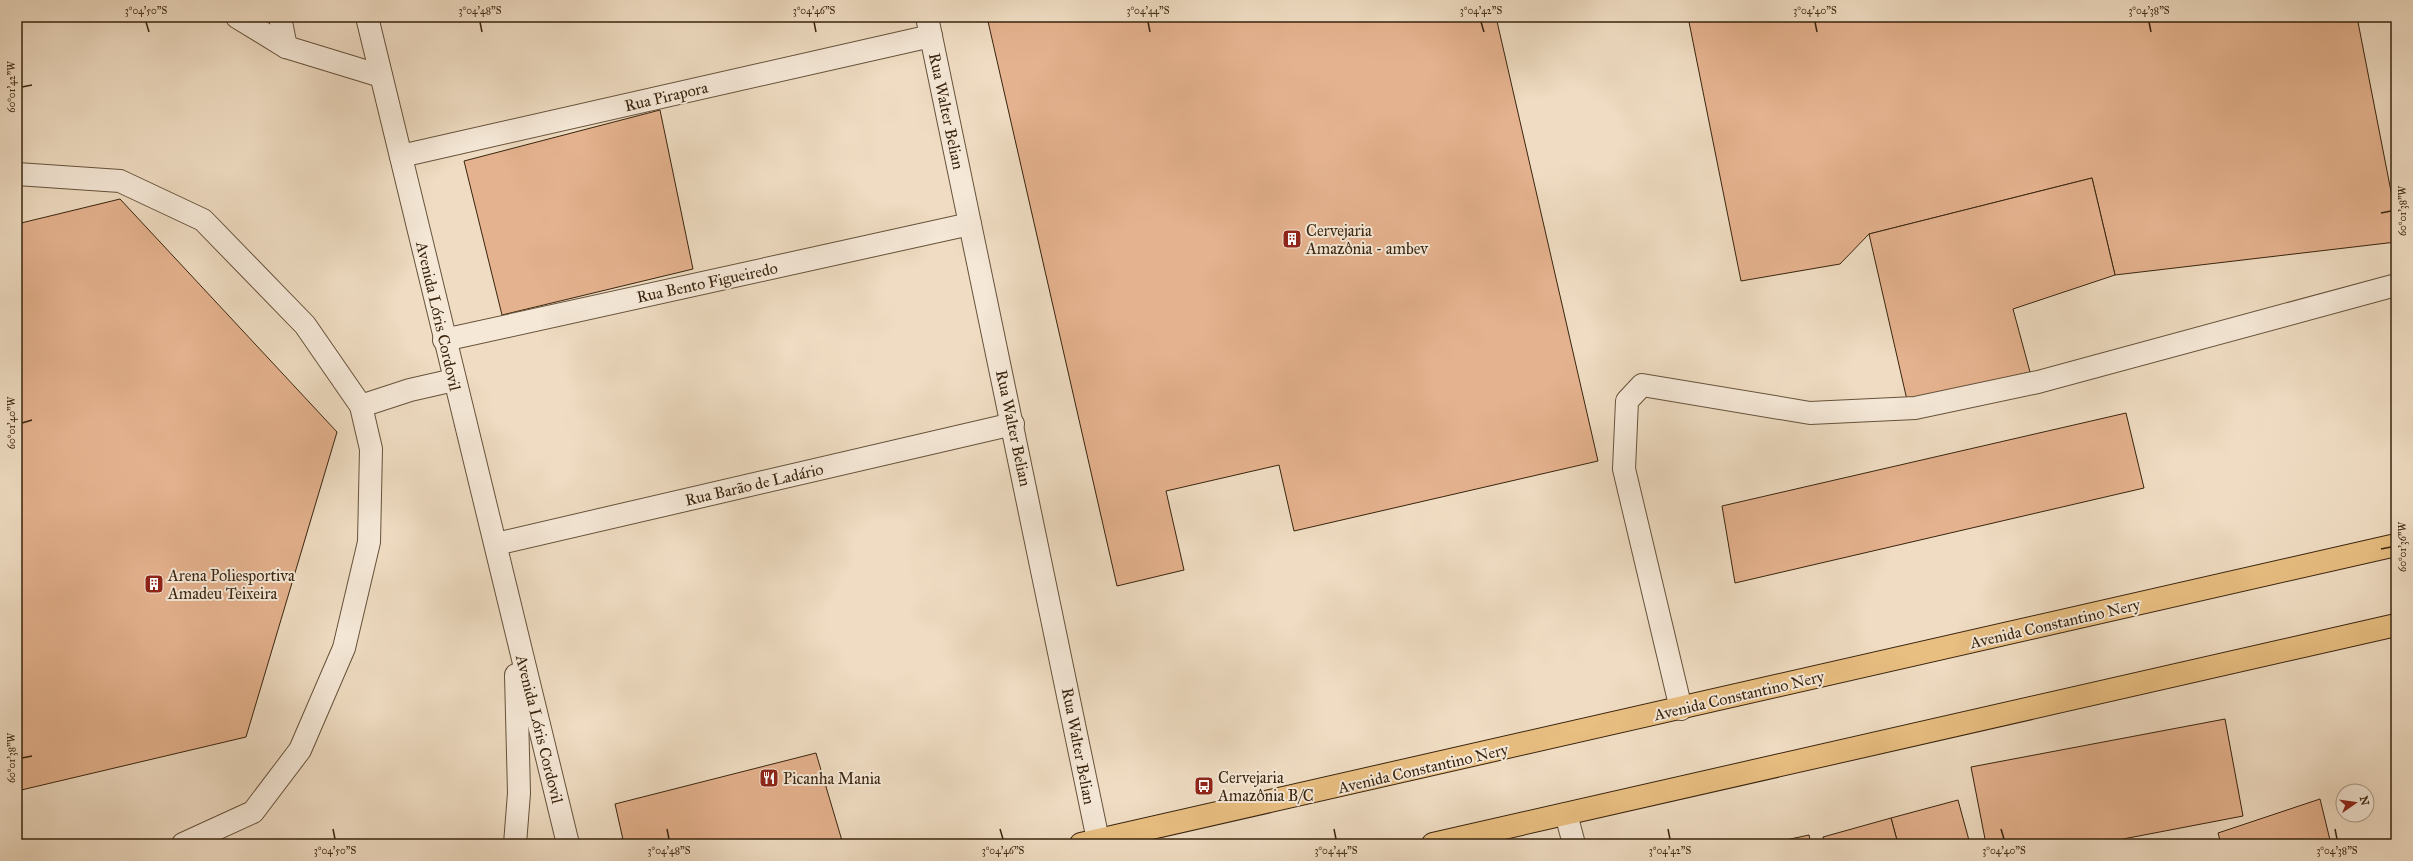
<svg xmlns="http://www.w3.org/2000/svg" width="2413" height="861" viewBox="0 0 2413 861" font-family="'IM FELL Great Primer',serif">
  <rect width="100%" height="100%" fill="#efdcc2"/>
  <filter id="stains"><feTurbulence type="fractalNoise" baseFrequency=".005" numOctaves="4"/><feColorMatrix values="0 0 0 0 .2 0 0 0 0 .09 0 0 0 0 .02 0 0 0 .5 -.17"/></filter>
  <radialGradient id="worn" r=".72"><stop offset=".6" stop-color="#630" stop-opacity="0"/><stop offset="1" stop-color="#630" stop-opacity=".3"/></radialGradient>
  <!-- building -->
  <g fill="#e4b28e" stroke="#39240e">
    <path d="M987,17H1496L1598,461L1294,531L1279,465L1166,491L1184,570L1117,586Z"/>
    <path d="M1688,17H2357L2396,217V242L2115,275L2092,178L1869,234L1840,264L1741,281Z"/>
    <path d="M660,110L693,269L502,315L464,161Z"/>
    <path d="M2092,178L2115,275L2013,309L2030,372L1907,400L1869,234Z"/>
    <path d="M120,199L337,432L246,737L17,791V224Z"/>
    <path d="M2126,413L2144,488L1735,583L1722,506Z"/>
    <path d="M2225,719L2243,816L2097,844H1986L1971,767Z"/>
    <path d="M816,753L843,844H624L615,804Z"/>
    <path d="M2320,799L2331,844H2221L2218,833Z"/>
    <path d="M1958,800L1970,844H1898L1891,818Z"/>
    <path d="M1891,818L1898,844H1825L1823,837Z"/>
    <path d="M1809,835L1811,844H1767Z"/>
  </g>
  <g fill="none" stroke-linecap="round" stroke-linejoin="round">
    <defs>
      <g id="minor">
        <path d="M237,17L286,47L381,76"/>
        <path d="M280,17L286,47"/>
        <path d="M367,17L568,844"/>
        <path d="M927,17L1098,840"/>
        <path d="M401,156L931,36"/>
        <path d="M17,174L120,181L203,220L305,325L361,406L371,449L369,542L344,648L300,750L253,812L183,844"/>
        <path d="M444,340L970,224"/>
        <path d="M361,406L410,390L454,380"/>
        <path d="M496,544L1013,424"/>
        <path d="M1681,709L1624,469L1627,401L1642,385L1810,413L1915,408L2038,382L2396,285"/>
        <path d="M1566,814L1574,844"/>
        <path d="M515,844L519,793L516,675"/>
      </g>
      <g id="highway">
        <path d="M1081,844L2396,545"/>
        <path d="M1433,844L2396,625"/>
      </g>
    </defs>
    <!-- minor casing -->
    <use href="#minor" stroke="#66523b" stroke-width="24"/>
    <!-- highway casing -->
    <use href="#highway" stroke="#39240e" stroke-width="24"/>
    <!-- minor -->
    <use href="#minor" stroke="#f5e8d7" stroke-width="22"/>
    <!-- highway -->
    <use href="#highway" stroke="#e8be81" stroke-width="22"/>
  </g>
  <!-- ticks -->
  <path fill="none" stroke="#39240e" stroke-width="1.5" d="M146,22L149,32M480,22L482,32M814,22L816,32M1148,22L1150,32M1481,22L1484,32M1815,22L1817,32M2149,22L2151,32M22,87L32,85M2381,213L2391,211M22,423L32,420M2381,549L2391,547M22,758L32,756M333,829L335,839M667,829L669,839M1000,829L1003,839M1334,829L1336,839M1668,829L1670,839M2001,829L2004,839M2335,829L2337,839"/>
  <!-- icons -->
  <defs>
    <symbol id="building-square" viewBox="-11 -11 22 22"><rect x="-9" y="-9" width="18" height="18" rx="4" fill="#8f2418" stroke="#f5e8d7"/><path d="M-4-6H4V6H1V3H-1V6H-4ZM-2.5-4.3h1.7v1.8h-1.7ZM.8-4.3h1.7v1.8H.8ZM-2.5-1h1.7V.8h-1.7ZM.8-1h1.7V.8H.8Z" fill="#fff"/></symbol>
    <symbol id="restaurant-square" viewBox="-11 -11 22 22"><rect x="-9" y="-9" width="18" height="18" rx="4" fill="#8f2418" stroke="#f5e8d7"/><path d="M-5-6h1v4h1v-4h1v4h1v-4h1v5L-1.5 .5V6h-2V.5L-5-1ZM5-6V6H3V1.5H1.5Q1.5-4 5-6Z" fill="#fff"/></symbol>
    <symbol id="bus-square" viewBox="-11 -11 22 22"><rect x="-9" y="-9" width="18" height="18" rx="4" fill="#8f2418" stroke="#f5e8d7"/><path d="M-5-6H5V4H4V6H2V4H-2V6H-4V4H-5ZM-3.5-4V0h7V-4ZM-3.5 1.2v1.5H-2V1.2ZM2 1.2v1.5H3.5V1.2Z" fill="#fff"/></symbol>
  </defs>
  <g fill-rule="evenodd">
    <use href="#building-square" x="1281" y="228" width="22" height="22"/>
    <use href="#building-square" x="143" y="573" width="22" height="22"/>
    <use href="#restaurant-square" x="758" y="767" width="22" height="22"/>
    <use href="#bus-square" x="1193" y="775" width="22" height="22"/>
  </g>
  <g text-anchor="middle" stroke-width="4" stroke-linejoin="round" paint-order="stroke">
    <!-- street labels -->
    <g font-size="16" fill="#39240e" stroke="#f5e8d7">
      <text transform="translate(666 96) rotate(-13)" y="6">Rua Pirapora</text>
      <text transform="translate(947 111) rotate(78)" y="6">Rua Walter Belian</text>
      <text transform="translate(707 282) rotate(-12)" y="6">Rua Bento Figueiredo</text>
      <text transform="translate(439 316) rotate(77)" y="6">Avenida Lóris Cordovil</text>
      <text transform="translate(1014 428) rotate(78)" y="6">Rua Walter Belian</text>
      <text transform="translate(754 484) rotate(-13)" y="6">Rua Barão de Ladário</text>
      <text transform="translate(2055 623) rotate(-13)" y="6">Avenida Constantino Nery</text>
      <text transform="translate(1739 695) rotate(-13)" y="6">Avenida Constantino Nery</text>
      <text transform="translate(540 729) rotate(76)" y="6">Avenida Lóris Cordovil</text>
      <text transform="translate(1079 746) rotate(79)" y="6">Rua Walter Belian</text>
      <text transform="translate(1423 768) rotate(-13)" y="6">Avenida Constantino Nery</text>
    </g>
    <!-- poi labels -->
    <g font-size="16" fill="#39240e" stroke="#f5e8d7" text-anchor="start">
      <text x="1306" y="236">Cervejaria<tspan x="1306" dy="18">Amazônia - ambev</tspan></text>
      <text x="168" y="581">Arena Poliesportiva<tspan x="168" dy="18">Amadeu Teixeira</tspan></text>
      <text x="1218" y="783">Cervejaria<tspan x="1218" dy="18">Amazônia B/C</tspan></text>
      <text x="783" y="784">Picanha Mania</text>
    </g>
  </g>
  <!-- margin -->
  <rect width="2413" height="861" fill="none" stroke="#efdcc2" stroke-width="44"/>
  <!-- north arrow -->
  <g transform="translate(2355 803) rotate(77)"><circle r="19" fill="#f5e8d7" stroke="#aa9a87"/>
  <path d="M0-3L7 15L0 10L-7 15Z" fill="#8f2418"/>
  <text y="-6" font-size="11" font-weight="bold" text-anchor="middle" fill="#39240e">N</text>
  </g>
  <rect x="22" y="22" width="2369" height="817" fill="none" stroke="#39240e" stroke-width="1.5"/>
  <g font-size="10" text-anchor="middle" fill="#39240e">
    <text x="146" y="14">3°04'50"S</text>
    <text x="480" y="14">3°04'48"S</text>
    <text x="814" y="14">3°04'46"S</text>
    <text x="1148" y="14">3°04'44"S</text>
    <text x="1481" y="14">3°04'42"S</text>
    <text x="1815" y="14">3°04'40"S</text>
    <text x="2149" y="14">3°04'38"S</text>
    <text transform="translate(11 87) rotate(-90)" y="4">60°01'42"W</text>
    <text transform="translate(2402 211) rotate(-90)" y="4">60°01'38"W</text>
    <text transform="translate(11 423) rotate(-90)" y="4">60°01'40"W</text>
    <text transform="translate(2402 547) rotate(-90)" y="4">60°01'36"W</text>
    <text transform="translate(11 758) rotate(-90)" y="4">60°01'38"W</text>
    <text x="335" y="854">3°04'50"S</text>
    <text x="669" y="854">3°04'48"S</text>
    <text x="1003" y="854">3°04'46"S</text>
    <text x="1336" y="854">3°04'44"S</text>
    <text x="1670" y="854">3°04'42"S</text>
    <text x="2004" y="854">3°04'40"S</text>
    <text x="2337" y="854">3°04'38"S</text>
  </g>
  <rect width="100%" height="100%" filter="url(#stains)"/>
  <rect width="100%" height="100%" fill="url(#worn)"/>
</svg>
